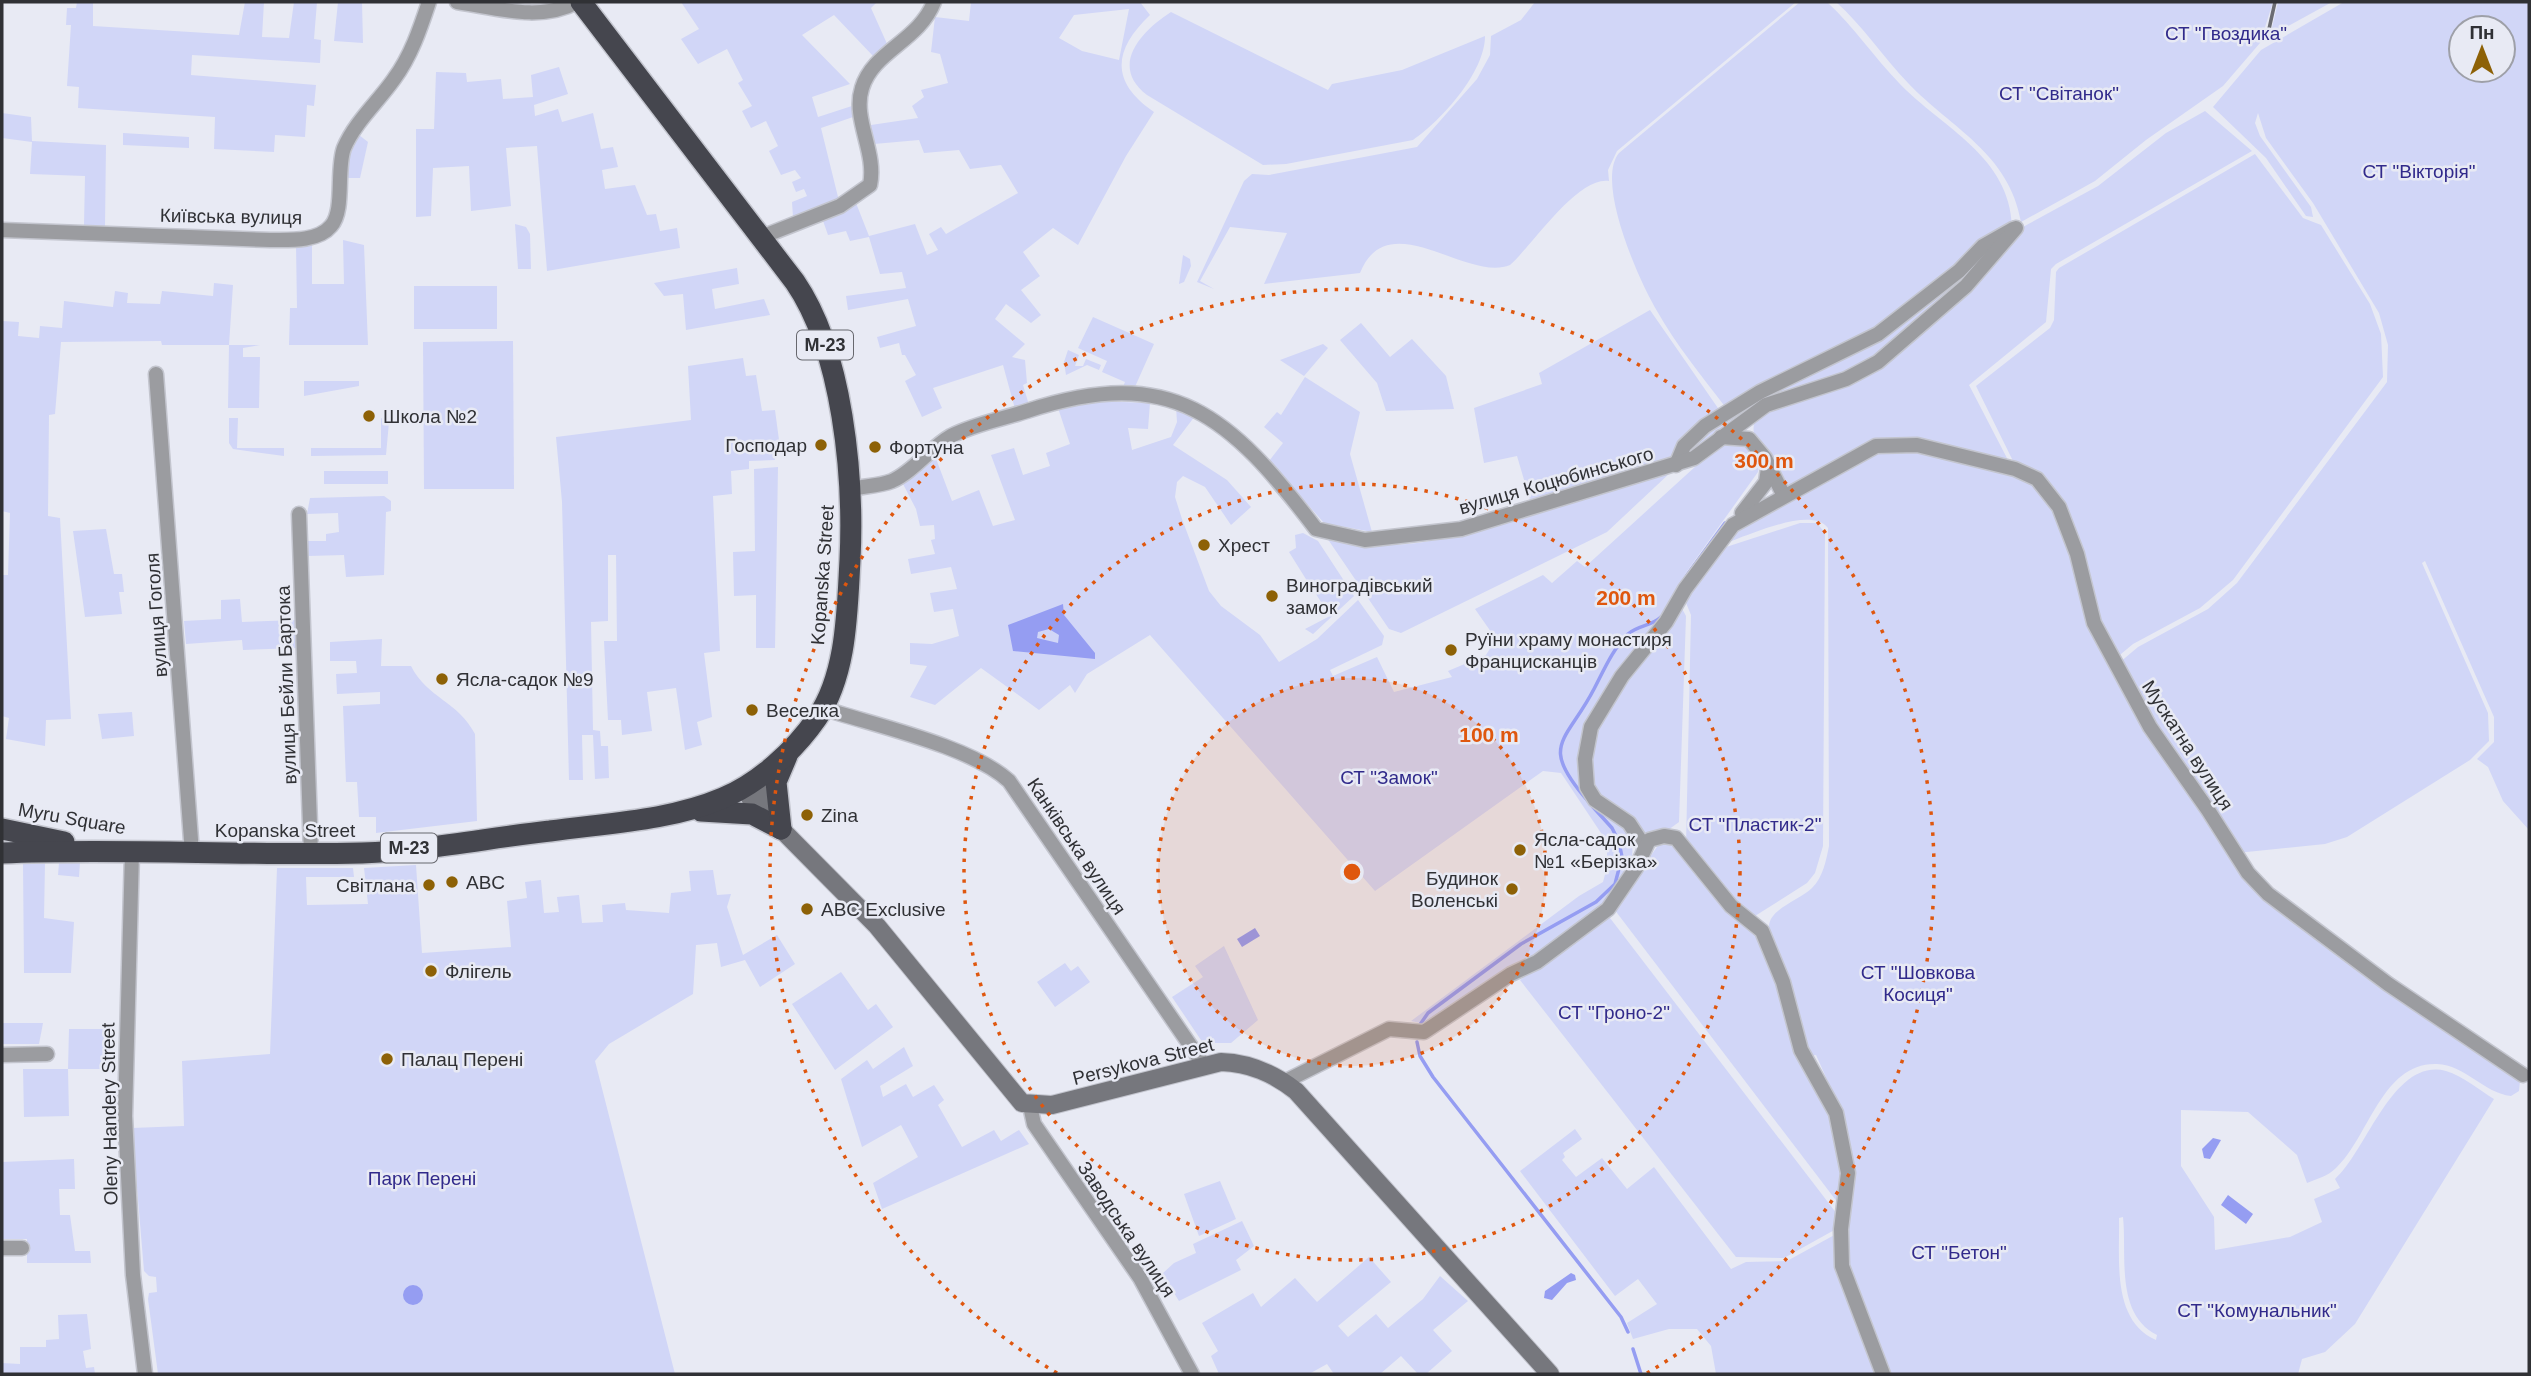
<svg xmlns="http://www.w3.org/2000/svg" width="2531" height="1376" viewBox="0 0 2531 1376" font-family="Arial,sans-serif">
  <rect width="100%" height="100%" fill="#e8eaf4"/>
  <!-- green -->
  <g fill="#d1d6f7" fill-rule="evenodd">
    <path d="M77,2H93V26L239,35L245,2H264L262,37L289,38L294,2H317L314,39L321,40L320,63L192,55L191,75L316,85L314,106L307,105L305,137L275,135L274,152L214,149L215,117L78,108L79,87L67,86L71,25H66L67,8H76Z"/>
    <path d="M338,2H362L363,43L334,41Z"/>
    <path d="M681,2H877L871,8L888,46L874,57L834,15L802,35L850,84L812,97L818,117L855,105L856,116L821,128L839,201L793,217L792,202L807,196L804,189L796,192L792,182L801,178L795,170L781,175L769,151L778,146L766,121L751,128L742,111L752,106L738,83L743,80L727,49L698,64L681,39L699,29Z"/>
    <path d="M971,2H1140L1150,15C1113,50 1110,82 1154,112L1126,156L1078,245L1053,228L1023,252L1040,276L1021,290L1041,315L1031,323L1006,304L995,319L1025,344L1012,357L1025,360L1027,383L1023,385L1029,405L1015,409L1003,365L933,388L942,408L922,417L905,381L916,375L905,355H902L899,343L880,348L877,337L916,326L908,299L848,310L846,296L906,288L902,272L880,274L869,237L850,241L846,231L828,235L822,218L856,203L869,236L915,224L927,255L938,250L929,234L941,227L946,234L1018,193L1001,165L970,169L959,150L924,153L919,140L874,144L871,125L918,118L912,106L924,97L921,90L948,83L940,54L931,52L935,17L969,21ZM1129,9L1119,60L1082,51L1059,38L1074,15Z"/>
    <path d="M1535,2H1796L1617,151L1608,170L1609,181C1577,176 1532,246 1510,265C1467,283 1388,203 1360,273L1264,284L1287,233L1230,227L1200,281L1214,289L1197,282L1244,181L1252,174L1269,175L1417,147L1477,79L1490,55L1491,36L1521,20Z"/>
    <path d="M1800,2H1827C1854,27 1874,57 1899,83C1942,128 2010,156 2012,227L1881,328L1726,408C1702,376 1676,345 1657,311C1639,281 1595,182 1619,153Z"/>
    <path d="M1836,2H2273L2260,43L2223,86L2146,140L2095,181L2021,222C2009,153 1952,129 1908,83C1883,57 1863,26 1836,2Z"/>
    <path d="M2278,2H2332L2270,36Z"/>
    <path d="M2344,2H2529V830L2503,801L2488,767L2477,759L2494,742V717L2425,561L2422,563L2488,713L2489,741L2470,760L2347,837L2325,844L2237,853L2158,733L2119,663L2138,647L2208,609L2237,583L2387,382L2388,345L2379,313L2313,203L2266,138L2258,113L2255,123L2260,136L2311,207L2313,217L2306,216L2266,158L2213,107L2261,50ZM2461,28H2503V70H2461Z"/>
    <path d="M1171,12L1328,90L1332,84L1402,70L1485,36C1485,72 1442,120 1413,140L1286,164L1263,165L1147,95C1108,65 1143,30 1171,12Z"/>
    <path d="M559,67L568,94L534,105L535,116L558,109L562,122L593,113L601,149L613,147L618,167L602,170L605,189L635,185L647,215L656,214L660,231L677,228L680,248L547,271L537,146L506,148L511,206L471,211L469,166L433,168L431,216L416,217V129H434L436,72L466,73L467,82L501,79L503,99L533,97L531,75Z"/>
    <path d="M2205,111L2252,151L2056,264L2051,269L2046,322L1969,385L2009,462L1897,440L1785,490C1772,468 1741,436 1759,413L1847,382L2021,228L2098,186L2166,133Z"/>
    <path d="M2,113L31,117L32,141L106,145L105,226L84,225L85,176L30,174L32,142L2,138Z"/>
    <path d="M123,133L189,137V148L123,145Z"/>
    <path d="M359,135L368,142L360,178H345L349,157Z"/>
    <path d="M2255,154L2303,218L2321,225L2370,304L2381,334L2383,377L2233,580L2200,608L2133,644L2115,659L2092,613L2066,518L2014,463L1976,386L2050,328L2054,320L2056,272L2059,268Z"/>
    <path d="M515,224L526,227L530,234L531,269H518Z"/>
    <path d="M343,240L364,245L368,345H289L290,308H297L296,245L312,244V284H344Z"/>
    <path d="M1986,248L1975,273L1865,367L1776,398L1694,453H1683L1706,427L1862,345Z"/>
    <path d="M1183,255L1190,259L1191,266L1184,282L1179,284Z"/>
    <path d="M737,268L739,284L712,289L715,309L764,299L770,315L686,330L683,294L664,296L654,283Z"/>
    <path d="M214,283L233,285L229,345H260L243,348V357H260L259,408H228L229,345H162L161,341L61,342L55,414L49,415L48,516L60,518L71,719L46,720L45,746L6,739L9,718L2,716V575H8L10,513L2,511V321L19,322L18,336L39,338L40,326L62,328L64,301L113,307L115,291L128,293L127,303L160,304L162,291L213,296Z"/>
    <rect x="414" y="286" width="83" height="43"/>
    <path d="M1650,310L1720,411L1680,443L1668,461L1530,500L1517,456L1484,463L1474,408L1542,384L1539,373Z"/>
    <path d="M1093,317L1154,344L1134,389H1122L1125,382L1102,372L1107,361L1078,348Z"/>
    <path d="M1361,323L1390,357L1412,339L1446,376L1454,409L1386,411L1377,383L1340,340Z"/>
    <path d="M513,341L514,489H424L423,342Z"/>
    <path d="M1323,344L1328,348L1304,376L1280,360Z"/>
    <path d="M1068,350L1079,355L1075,366H1083L1086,359L1101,365L1099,370L1087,365L1066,375L1064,362Z"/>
    <path d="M743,358L746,376L756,375L762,411L775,410L779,440L773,441L775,460L749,461V469L731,471L732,494L713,496L720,651L704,653L712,717L697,722L702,745L685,750L676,688L647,692L652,731L622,735L621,720H608L604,641H617L616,555H608V621L591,622L593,730L600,731L601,746H608L609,778L595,779L593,735H582L583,780H569L562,502L556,437L691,420L688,366Z"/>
    <path d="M1305,377L1360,412L1350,454L1372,532L1324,523L1269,461L1283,443L1264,427L1277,412L1281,415Z"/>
    <path d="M304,381H359V386L304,396Z"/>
    <path d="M1093,401L1150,403L1148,429L1128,428L1132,450L1171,437L1177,422L1176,407L1195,416L1173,445L1227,480L1251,507L1231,525L1205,487L1183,476L1177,482L1175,497L1182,519L1209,591L1221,606L1260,635L1279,662L1317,639L1358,600L1384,636L1382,645L1330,670L1333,676L1377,657L1394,692L1452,677L1448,671L1486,655L1496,639L1475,609L1543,575L1552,583L1577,561L1585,567L1719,445H1746L1760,462L1758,472L1685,574L1687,578L1665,616L1618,675L1579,766C1594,786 1628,823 1632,846C1635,863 1621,892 1608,903C1555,952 1487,987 1425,1024L1411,1021L1579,896L1603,882L1607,867V842L1561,773L1543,771L1375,891L1150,635L1087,674L1075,693L1070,685L1039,710L981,668L935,705L910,697L927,666L910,664V643L932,644L959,636L953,609L934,612L930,593L957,589L951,567L911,574L908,559L935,554L931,540L935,539L934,525L920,526L916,509L902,482L935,456L952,501L979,490L993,526L1015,520L991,455L1014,448L1023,475L1050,466L1046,453L1070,444L1058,408Z"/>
    <path d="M229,418H238L237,448H284V456L233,449L229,443Z"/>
    <path d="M381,418L389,422L386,455L311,456V448H381Z"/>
    <path d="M1896,445L2026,476L2066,527L2084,604L2238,867L2520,1081L2519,1091L2511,1096C2484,1093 2465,1065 2437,1064C2382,1062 2369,1137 2336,1168C2328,1176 2317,1179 2307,1183L2297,1155L2248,1112L2181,1110V1166L2214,1217L2215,1250L2290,1237L2322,1222L2314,1199L2340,1188L2335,1179C2367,1151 2393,1057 2446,1071C2463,1076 2479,1090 2494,1099L2355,1324L2325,1352L2302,1359L2298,1374H1887L1846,1260L1850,1146L1841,1111L1816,1055L1809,1056L1785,969L1769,929C1767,909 1799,901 1812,888C1823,877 1826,861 1829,846L1828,528C1811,505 1745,537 1721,545L1731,531L1854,458ZM2123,1217C2127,1256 2115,1314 2157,1335L2156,1340C2111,1320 2120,1259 2119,1218Z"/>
    <path d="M778,467L775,648H756V595L734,596L733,552L755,551L754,469Z"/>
    <rect x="324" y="471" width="64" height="13"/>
    <path d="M1671,472L1607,532L1401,633L1389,629L1327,538C1418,562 1503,520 1588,493C1615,484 1643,479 1671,472Z"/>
    <path d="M384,496L391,501V511L386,512L384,575L346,577L344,555L308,556V541H326V534L339,532L338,513L307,514L310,498Z"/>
    <path d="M1800,523H1817L1825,533L1823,846L1815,873L1807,883L1755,916L1743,911L1686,846L1691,615L1684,598L1723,548Z"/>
    <path d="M106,529L114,574H122L124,592H119L122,614L85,617L73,531Z"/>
    <path d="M1303,533L1318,541L1354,596L1313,634L1305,629L1330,616L1314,591L1317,588L1313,582L1309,584L1289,552L1296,548L1295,535Z"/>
    <path d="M240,599L242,622L297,620L298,648L243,650L242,640L186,644L184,621L221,619V600Z"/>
    <path d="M1680,605L1686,616L1679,822L1668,830L1644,834L1603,801L1589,777L1600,719Z"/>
    <path d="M382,639L381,666H411C427,698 458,701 475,734L477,821L376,833V817H359L357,782H346L343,706L380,704V692L337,694L336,674L357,673L356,661H330V642Z"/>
    <path d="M132,712L134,736L102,739L98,714Z"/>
    <path d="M1661,841H1669L1752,924L1835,1124L1843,1178L1838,1203L1614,909Z"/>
    <path d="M80,862L79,877L58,875L59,863Z"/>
    <path d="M45,863L44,918L74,922L71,973H24L23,864Z"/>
    <path d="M416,865L422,953L511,947L507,901L527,898L525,882L541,880L544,913L559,912L557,897L579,895L582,923L603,922L602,905L625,903L626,910L669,913L671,893L691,891L689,871L713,870L717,895L731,894L727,907L743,955L777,935L795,964L760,987L745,960L721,967L717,943L696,945L693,994L609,1044L595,1061L675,1374H158L148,1299L149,1293L157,1292L156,1277L149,1276L144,1271L132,1128L184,1126L182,1061L270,1054L277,868H353L354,877H306L307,905L368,904L364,868Z"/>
    <path d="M1604,918H1610L1837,1214L1838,1228L1784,1258L1736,1257L1520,980Z"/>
    <path d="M1224,946L1258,1020L1231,1043H1203L1172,997L1203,977L1195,966Z"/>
    <path d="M1065,963L1071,971L1078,966L1090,982L1055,1007L1037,982Z"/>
    <path d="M841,972L868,1010L876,1004L893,1027L835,1070L792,1004Z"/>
    <path d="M2,1023H43L39,1044H2Z"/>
    <path d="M69,1029H115V1069H68L69,1116L24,1117L23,1069H68Z"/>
    <path d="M904,1047L913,1066L880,1086L883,1097L906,1084L913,1097L934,1085L944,1100L938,1105L962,1147L994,1130L1001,1141L1019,1130L1029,1144L882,1209L873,1183L918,1157L901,1125L862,1147L841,1079L867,1060L873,1069Z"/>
    <path d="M1575,1129L1582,1139L1563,1153L1565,1157L1562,1160L1576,1177L1602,1158L1627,1189L1654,1167L1731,1269L1746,1262L1787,1261L1838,1233L1880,1374H1716L1711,1346L1697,1329H1669L1633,1339L1627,1323L1657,1304L1638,1279L1615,1296L1520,1171Z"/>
    <path d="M74,1159L75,1189H59L60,1215H70L75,1251H90L91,1263H27V1239H2V1162Z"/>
    <path d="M1220,1181L1236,1219L1199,1236L1184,1194Z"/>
    <path d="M1242,1221L1254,1246L1236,1260L1241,1270L1179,1301L1162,1274L1174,1263L1196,1253L1193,1244Z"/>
    <path d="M1369,1257L1391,1282L1338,1326L1348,1337L1376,1314L1388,1328L1423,1299L1440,1276L1468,1301L1433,1330L1452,1351L1426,1374H1418L1401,1356L1380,1374H1334L1327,1364L1309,1374H1219L1211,1356L1218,1351L1202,1323L1253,1293L1261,1307L1295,1278L1317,1302Z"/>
    <path d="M87,1314L91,1349L83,1351L86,1368L94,1367L95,1374H2V1363L20,1364V1347H46V1340L59,1339L58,1315Z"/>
  </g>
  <!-- water -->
  <g fill="#959df2" fill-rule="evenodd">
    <path d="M1063,604L1064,615L1095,653V659L1013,651L1008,625ZM1049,629L1059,635L1058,643L1037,638L1038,632Z"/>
    <path d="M1255,928L1260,936L1242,947L1237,939Z"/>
    <path d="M2213,1138L2221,1140L2210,1159L2204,1158L2202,1149Z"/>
    <path d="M2228,1195L2253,1214L2246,1224L2221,1205Z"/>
    <path d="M1571,1273L1575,1275L1576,1280L1567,1283L1552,1300L1544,1298L1545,1291Z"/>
    <circle cx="413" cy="1295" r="10"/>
  </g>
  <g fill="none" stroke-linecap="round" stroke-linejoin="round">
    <!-- stream -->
    <g stroke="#959df2" stroke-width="3.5">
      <path d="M1687,575L1725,523"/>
      <path d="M1588,801C1538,744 1566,743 1594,689C1604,670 1612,650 1628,634C1638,625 1652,626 1661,617"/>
      <path d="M1419,1026L1428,1013L1521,944L1596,902L1615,884L1622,857L1619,842L1612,828L1593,807"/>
      <path d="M1417,1042L1420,1056L1433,1077L1621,1317L1628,1332"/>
      <path d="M1633,1349L1641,1374"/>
    </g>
    <defs>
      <g id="street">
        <path d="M457,2C497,8 540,22 577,2"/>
        <path d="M2,230L270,240C288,240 318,242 331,226C345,211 336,169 344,148C355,122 378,102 394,79C411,56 420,29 429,2"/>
        <path d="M759,238L840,206L870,185C877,152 852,119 862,88C873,51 919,41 934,2"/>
        <path d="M156,374L192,853"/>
        <path d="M1721,437L1749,439L1765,458L1783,494"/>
        <path d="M1676,465L1684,446L1705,426L1760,392L1878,334L1959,271L1983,246L2013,229"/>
        <path d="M850,489C864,486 880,486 892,481C914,471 930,448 951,436C974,424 1002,419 1027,411C1173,363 1230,416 1316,529L1365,540L1461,529L1694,458L1766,405L1846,379L1878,362L1966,286L2016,228"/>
        <path d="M1742,513L1766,482L1768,468"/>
        <path d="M299,514L311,853"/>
        <path d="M822,708C873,725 971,746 1009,781L1203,1064"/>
        <path d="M1644,846L1629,823L1595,800L1587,787L1585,759L1591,727L1622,676L1666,622L1685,589L1733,525L1876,446L1917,445L2015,469L2037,479L2059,507L2077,554L2094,623L2150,727L2208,810L2248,873L2268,894L2388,984L2523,1075"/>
        <path d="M132,852L125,1116L133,1275L145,1374"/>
        <path d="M2,1055L47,1054"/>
        <path d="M1284,1082L1389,1029L1424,1032L1511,974L1537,962L1608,909L1636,868L1649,840L1664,836L1676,838L1731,906L1762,931L1783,982L1801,1050L1836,1113L1848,1173L1841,1229L1842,1266L1883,1374"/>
        <path d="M1030,1106L1034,1124L1140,1278L1192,1374"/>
        <path d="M2,1248H22"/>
      </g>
      <path id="secondary" d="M776,817L768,797L748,784L747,791L754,806L781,829L877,926L1022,1103L1052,1105L1221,1062C1250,1063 1273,1073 1296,1091L1550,1374"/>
      <g id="highway">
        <path d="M701,811L752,814L781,829"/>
        <path d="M2,829L64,842"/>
        <path d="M781,829L776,782L787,756"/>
        <path d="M2,853C122,848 242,856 362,853C424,851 488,838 550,831C607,823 669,821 723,798C759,783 794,751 817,718C847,674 847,612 850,560C854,477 843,352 795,282L581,2"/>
      </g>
    </defs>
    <!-- street casing -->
    <use href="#street" stroke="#c3c5ce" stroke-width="17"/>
    <!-- secondary casing -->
    <use href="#secondary" stroke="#c3c5ce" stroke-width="20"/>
    <!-- highway casing -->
    <use href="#highway" stroke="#c3c5ce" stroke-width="24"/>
    <!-- street -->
    <use href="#street" stroke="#9b9ca0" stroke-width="14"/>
    <!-- secondary -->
    <use href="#secondary" stroke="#76777d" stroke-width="18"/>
    <!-- highway -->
    <use href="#highway" stroke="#45464e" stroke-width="21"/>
    <!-- rail -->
    <path stroke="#6b6c72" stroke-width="3.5" d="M2267,38L2275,2"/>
  </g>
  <!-- distance rings -->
  <circle cx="1352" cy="872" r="194" fill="#df570e" fill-opacity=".12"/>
  <g fill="none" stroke="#df570e" stroke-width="3.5" stroke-dasharray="3.5 7">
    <circle cx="1352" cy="872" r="194"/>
    <circle cx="1352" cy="872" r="388"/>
    <path d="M1057 1373A582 582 0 1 1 1647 1373"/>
  </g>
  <!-- markers -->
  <g fill="#8d6106" stroke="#e8eaf4" stroke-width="2.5">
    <circle cx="369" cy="416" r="7"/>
    <circle cx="821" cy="445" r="7"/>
    <circle cx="875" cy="447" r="7"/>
    <circle cx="1204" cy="545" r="7"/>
    <circle cx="1272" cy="596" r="7"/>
    <circle cx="1451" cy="650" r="7"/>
    <circle cx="442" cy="679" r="7"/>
    <circle cx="752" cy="710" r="7"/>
    <circle cx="807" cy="815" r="7"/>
    <circle cx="1520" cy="850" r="7"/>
    <circle cx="452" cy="882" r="7"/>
    <circle cx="429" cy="885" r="7"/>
    <circle cx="1512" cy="889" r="7"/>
    <circle cx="807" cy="909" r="7"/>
    <circle cx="431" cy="971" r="7"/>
    <circle cx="387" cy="1059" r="7"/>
  </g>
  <g text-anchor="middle" stroke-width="5" stroke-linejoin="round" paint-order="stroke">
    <!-- shield labels -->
    <g fill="#e8eaf4" stroke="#67686e" stroke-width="2">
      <rect x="797" y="330.5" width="56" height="29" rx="5"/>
      <rect x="381" y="833.5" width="56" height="29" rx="5"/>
    </g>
    <g font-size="18" font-weight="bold" fill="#303135">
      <text x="825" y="351">М-23</text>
      <text x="409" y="854">М-23</text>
    </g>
    <!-- park labels -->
    <g font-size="19" fill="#312a8b" stroke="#e8eaf4">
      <text x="2226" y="40">СТ "Гвоздика"</text>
      <text x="2059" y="100">СТ "Світанок"</text>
      <text x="2419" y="178">СТ "Вікторія"</text>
      <text x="1389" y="784">СТ "Замок"</text>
      <text x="1755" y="831">СТ "Пластик-2"</text>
      <text x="1918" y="979">СТ "Шовкова<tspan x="1918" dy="22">Косиця"</tspan></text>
      <text x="1614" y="1019">СТ "Гроно-2"</text>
      <text x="422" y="1185">Парк Перені</text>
      <text x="1959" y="1259">СТ "Бетон"</text>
      <text x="2257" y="1317">СТ "Комунальник"</text>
    </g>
    <!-- street labels -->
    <g font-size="19" fill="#303135" stroke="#e8eaf4">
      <text transform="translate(231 216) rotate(1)" y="7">Київська вулиця</text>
      <text transform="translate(1556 480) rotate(-16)" y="7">вулиця Коцюбинського</text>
      <text transform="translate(822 575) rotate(-86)" y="7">Kopanska Street</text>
      <text transform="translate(156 615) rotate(-94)" y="7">вулиця Гоголя</text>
      <text transform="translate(286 685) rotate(-92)" y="7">вулиця Бейли Бартока</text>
      <text transform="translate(2188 745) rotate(57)" y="7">Мускатна вулиця</text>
      <text transform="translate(72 818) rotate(10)" y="7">Myru Square</text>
      <text x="285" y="837">Kopanska Street</text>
      <text transform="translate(1077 846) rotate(56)" y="7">Канківська вулиця</text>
      <text transform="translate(1143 1061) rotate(-14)" y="7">Persykova Street</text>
      <text transform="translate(109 1114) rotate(-91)" y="7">Oleny Handery Street</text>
      <text transform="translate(1127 1229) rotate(56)" y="7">Заводська вулиця</text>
    </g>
    <!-- poi labels -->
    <g font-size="19" fill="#303135" stroke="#e8eaf4" text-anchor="start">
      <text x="383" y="423">Школа №2</text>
      <text x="807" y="452" text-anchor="end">Господар</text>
      <text x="889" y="454">Фортуна</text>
      <text x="1218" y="552">Хрест</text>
      <text x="1286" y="592">Виноградівський<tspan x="1286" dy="22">замок</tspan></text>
      <text x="1465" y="646">Руїни храму монастиря<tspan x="1465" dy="22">Францисканців</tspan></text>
      <text x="456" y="686">Ясла-садок №9</text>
      <text x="766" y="717">Веселка</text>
      <text x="821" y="822">Zina</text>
      <text x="1534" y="846">Ясла-садок<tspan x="1534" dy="22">№1 «Берізка»</tspan></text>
      <text x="1498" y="885" text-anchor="end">Будинок<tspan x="1498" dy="22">Воленські</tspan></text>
      <text x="466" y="889">ABC</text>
      <text x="415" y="892" text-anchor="end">Світлана</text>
      <text x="821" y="916">ABC Exclusive</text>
      <text x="445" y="978">Флігель</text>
      <text x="401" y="1066">Палац Перені</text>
    </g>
  </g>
  <circle cx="1352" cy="872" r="10" fill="#df570e" stroke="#e8eaf4" stroke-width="3.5"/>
  <g font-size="21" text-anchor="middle" font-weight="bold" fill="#df570e" stroke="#e8eaf4" stroke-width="5" stroke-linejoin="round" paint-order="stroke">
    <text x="1764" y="468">300 m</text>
    <text x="1626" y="605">200 m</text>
    <text x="1489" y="742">100 m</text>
  </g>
  <!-- border -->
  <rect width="2531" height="1376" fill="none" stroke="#303135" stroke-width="7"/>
  <!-- north arrow -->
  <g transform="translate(2482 49)"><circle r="33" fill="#e8eaf4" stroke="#9ea0a8" stroke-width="2"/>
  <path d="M0-5L12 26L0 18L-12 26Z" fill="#8d6106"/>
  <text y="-10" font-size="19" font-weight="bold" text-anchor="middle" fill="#303135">Пн</text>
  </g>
</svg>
